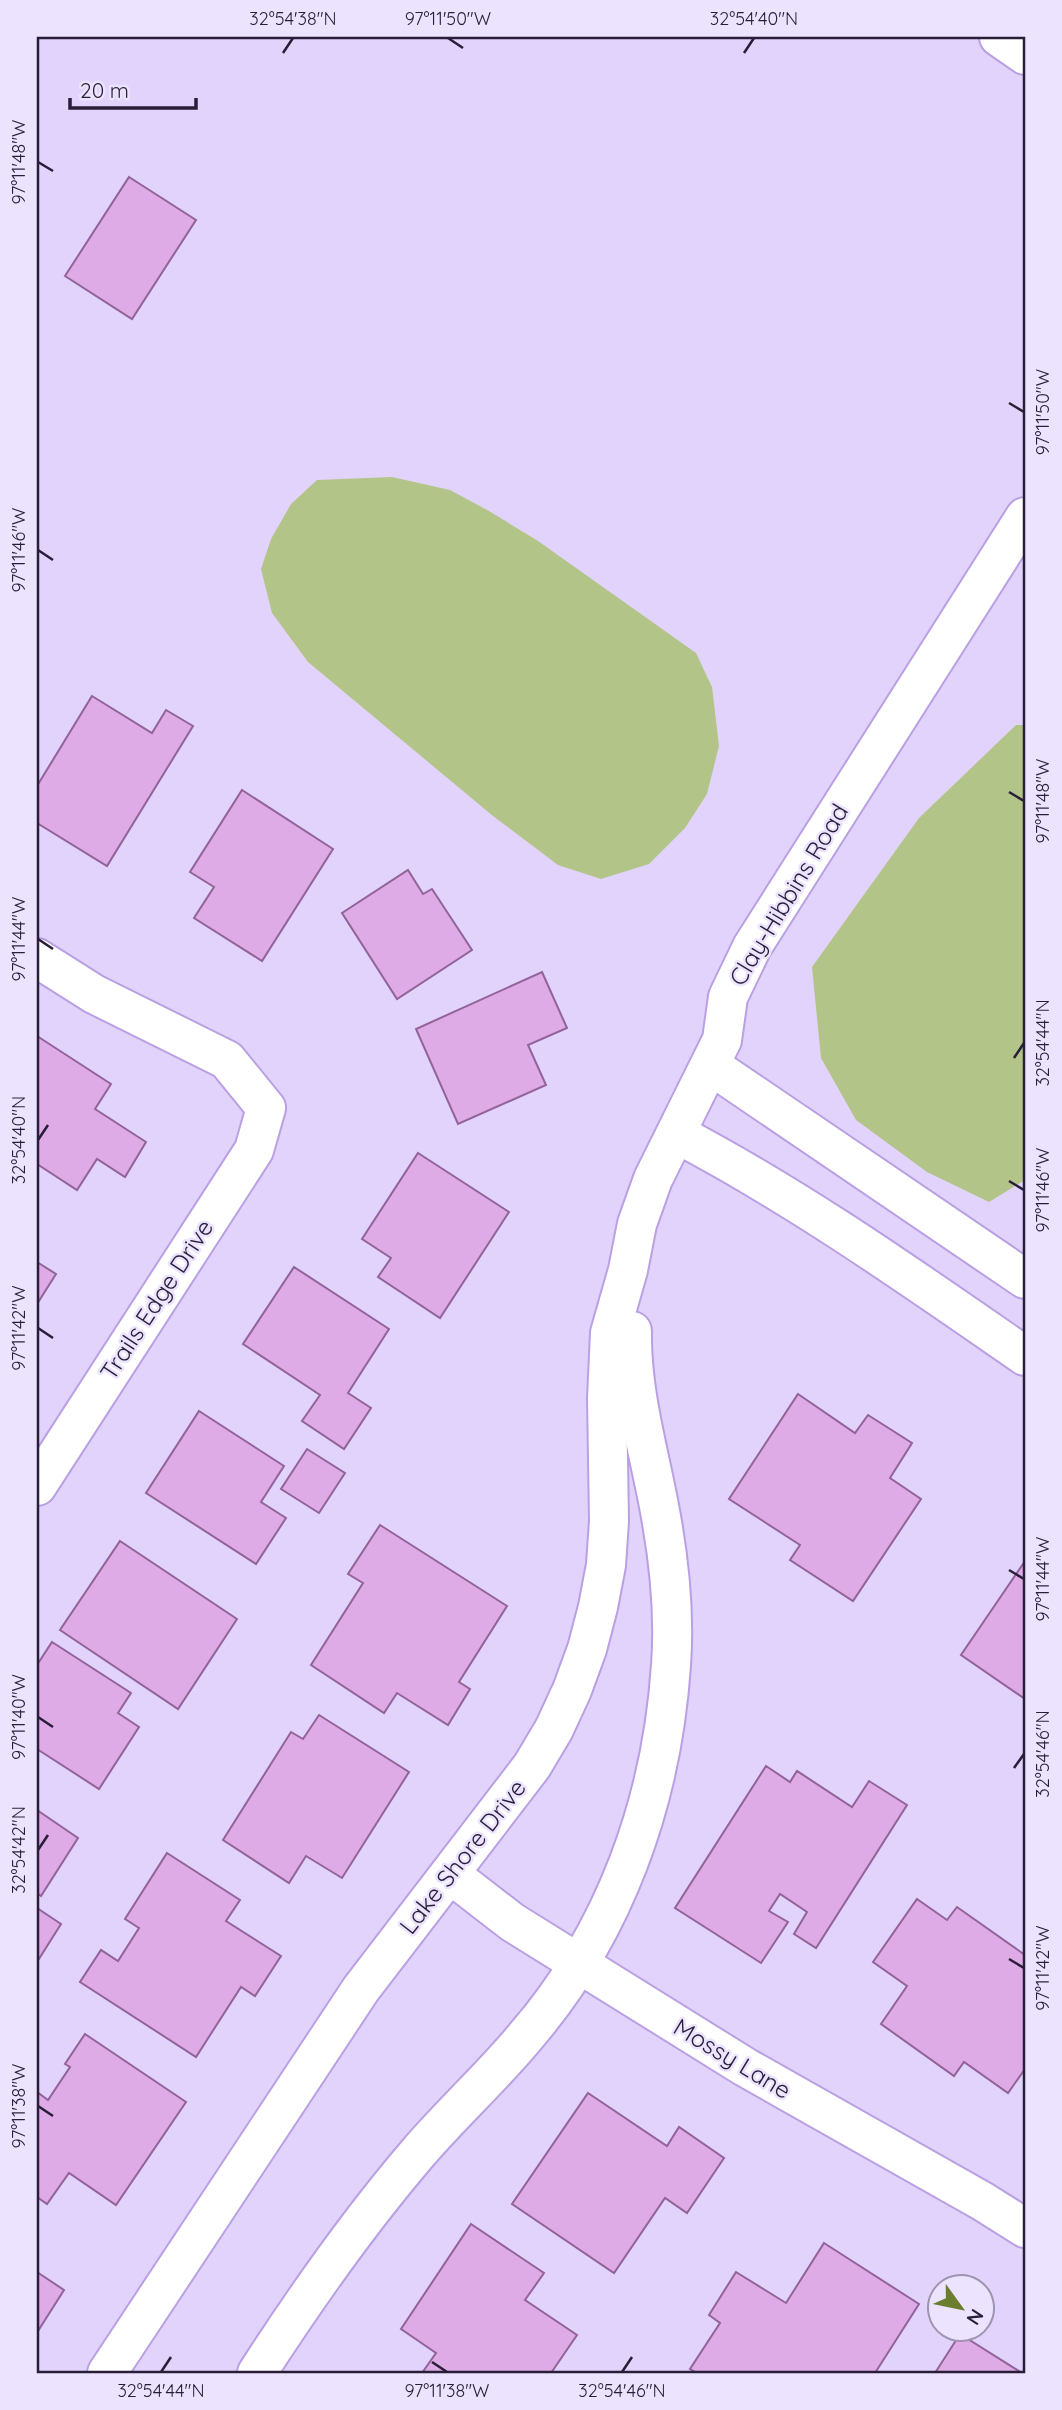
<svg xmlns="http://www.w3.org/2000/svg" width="1062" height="2410" viewBox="0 0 1062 2410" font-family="Quicksand,sans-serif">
  <rect width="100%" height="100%" fill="#e2d3fd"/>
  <!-- water -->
  <g fill="#b3c489">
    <path d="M392,477L450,490L489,511L538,541L696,653L712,687L719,746L707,794L685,828L649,864L601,879L558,865L493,816L308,662L272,613L261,569L271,539L291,504L317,480Z"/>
    <path d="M1016,725H1025V1180L989,1202L927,1172L856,1120L821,1058L812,967L919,818Z"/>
  </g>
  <!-- building -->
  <g fill="#deabe7" stroke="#92639a" stroke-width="2">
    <path d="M129,177L196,220L132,319L65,276Z"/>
    <path d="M92,696L152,733L166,710L193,726L107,866L37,823V786Z"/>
    <path d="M242,790L333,849L262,961L194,918L214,887L190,872Z"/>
    <path d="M408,870L423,894L432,889L472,950L397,999L342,913Z"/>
    <path d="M542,972L567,1028L528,1045L546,1085L458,1124L416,1029Z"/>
    <path d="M37,1036L111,1084L95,1109L146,1142L125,1177L97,1159L77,1190L37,1164Z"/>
    <path d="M418,1153L509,1212L440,1318L378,1277L391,1258L362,1239Z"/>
    <path d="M37,1262L56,1274L37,1304Z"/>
    <path d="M294,1267L389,1329L348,1393L371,1408L344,1449L302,1421L320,1395L243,1344Z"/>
    <path d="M798,1394L855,1433L868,1415L912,1443L890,1478L921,1499L853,1601L790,1560L800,1545L729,1499Z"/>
    <path d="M199,1411L284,1466L261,1502L286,1518L256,1564L146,1493Z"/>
    <path d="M307,1449L345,1473L319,1513L281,1489Z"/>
    <path d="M380,1525L507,1606L459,1682L470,1689L448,1725L397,1693L384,1713L311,1665L363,1583L348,1574Z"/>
    <path d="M120,1541L237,1619L178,1709L60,1630Z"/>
    <path d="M1025,1561V1699L961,1655Z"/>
    <path d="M52,1642L131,1693L118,1713L139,1727L99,1789L37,1749V1665Z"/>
    <path d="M319,1715L409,1772L342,1878L306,1856L289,1883L223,1840L291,1732L303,1739Z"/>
    <path d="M766,1766L790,1782L797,1771L852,1807L869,1781L907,1805L816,1948L794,1934L807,1912L780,1894L769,1911L788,1922L761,1963L675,1908Z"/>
    <path d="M37,1810L78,1838L41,1896L37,1893Z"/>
    <path d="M167,1853L240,1900L226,1921L281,1956L255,1996L241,1987L196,2057L80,1982L101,1950L118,1961L139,1928L125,1919Z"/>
    <path d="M917,1899L947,1920L957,1907L1025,1955V2069L1008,2093L964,2062L954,2076L881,2024L907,1986L873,1962Z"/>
    <path d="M37,1908L61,1924L37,1962Z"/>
    <path d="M85,2034L186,2102L116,2205L69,2173L47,2204L37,2197V2092L48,2100L70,2067L65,2064Z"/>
    <path d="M588,2093L667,2146L679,2127L724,2158L687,2213L665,2198L614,2273L512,2204Z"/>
    <path d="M471,2224L544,2273L525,2300L577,2335L551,2373H422L436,2353L401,2329Z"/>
    <path d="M824,2243L919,2304L875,2373H697L690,2369L720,2323L709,2315L736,2272L786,2303Z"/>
    <path d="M37,2272L64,2290L38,2331H37Z"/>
    <path d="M960,2334L1022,2373H935Z"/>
  </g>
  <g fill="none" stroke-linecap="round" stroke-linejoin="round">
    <defs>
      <g id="minor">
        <path d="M999,37L1025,55"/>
        <path d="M37,958L94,994L227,1060L266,1108L254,1150L37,1486"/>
        <path d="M710,1065L1025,1279"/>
        <path d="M677,1134C799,1198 912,1278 1025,1356"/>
        <path d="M450,1874L512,1922L745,2067L982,2201L1025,2228"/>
        <path d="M107,2373L361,1989L532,1766L554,1729L572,1690L587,1649L598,1607L606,1565L609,1521L607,1398L610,1333L628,1270L637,1224L653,1179L722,1040L728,997L752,947L1025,517"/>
        <path d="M257,2373C306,2297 358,2223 417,2154C451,2114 491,2078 525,2037C615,1933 662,1801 671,1665C675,1611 669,1558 659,1506C648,1448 631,1391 632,1331"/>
      </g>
    </defs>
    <!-- minor casing -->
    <use href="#minor" stroke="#b9a0e3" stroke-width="42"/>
    <!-- minor -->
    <use href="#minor" stroke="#fff" stroke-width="38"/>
  </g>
  <!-- ticks -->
  <path fill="none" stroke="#281e38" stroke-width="2.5" d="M448,38L463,48M283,53L293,38M744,53L754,38M38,162L53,171M1009,403L1024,412M38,550L53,560M1009,792L1024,801M38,939L53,949M1014,1058L1024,1043M38,1140L48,1125M1009,1181L1024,1190M38,1328L53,1338M1009,1570L1024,1579M38,1717L53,1727M1014,1768L1024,1754M38,1850L48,1835M1009,1959L1024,1968M38,2106L53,2116M432,2362L447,2372M161,2372L171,2357M622,2372L632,2357"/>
  <g text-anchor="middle" stroke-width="5" stroke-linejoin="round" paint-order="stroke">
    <!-- street labels -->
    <g font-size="24" fill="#281e38" stroke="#ece3ff">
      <text transform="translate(789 895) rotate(-59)" y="8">Clay-Hibbins Road</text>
      <text transform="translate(157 1300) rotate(-57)" y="8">Trails Edge Drive</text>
      <text transform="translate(463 1857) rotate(-52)" y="8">Lake Shore Drive</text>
      <text transform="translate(732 2059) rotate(31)" y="8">Mossy Lane</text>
    </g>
  </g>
  <!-- border -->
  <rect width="1062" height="2410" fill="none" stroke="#ece3ff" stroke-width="77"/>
  <!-- north arrow -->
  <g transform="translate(961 2308) rotate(123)"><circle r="33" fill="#ece3ff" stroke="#9e94af" stroke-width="2"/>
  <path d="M0-5L12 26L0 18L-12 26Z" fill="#6b7e2e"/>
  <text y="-10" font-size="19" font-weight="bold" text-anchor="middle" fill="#281e38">N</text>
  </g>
  <!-- scale -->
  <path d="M70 98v10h126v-10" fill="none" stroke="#281e38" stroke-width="3.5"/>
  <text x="80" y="98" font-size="21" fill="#281e38" stroke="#ece3ff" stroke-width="5" paint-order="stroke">20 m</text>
  <rect x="38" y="38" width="986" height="2334" fill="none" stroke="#281e38" stroke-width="2.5"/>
  <g font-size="18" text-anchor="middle" fill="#281e38">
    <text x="293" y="25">32°54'38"N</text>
    <text x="448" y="25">97°11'50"W</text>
    <text x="754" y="25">32°54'40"N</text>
    <text transform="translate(19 162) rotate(-90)" y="6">97°11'48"W</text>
    <text transform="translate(1043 412) rotate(-90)" y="6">97°11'50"W</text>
    <text transform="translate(19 550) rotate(-90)" y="6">97°11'46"W</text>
    <text transform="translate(1043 801) rotate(-90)" y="6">97°11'48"W</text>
    <text transform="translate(19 939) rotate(-90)" y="6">97°11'44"W</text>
    <text transform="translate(1043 1043) rotate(-90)" y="6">32°54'44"N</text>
    <text transform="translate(19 1140) rotate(-90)" y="6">32°54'40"N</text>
    <text transform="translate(1043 1190) rotate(-90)" y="6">97°11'46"W</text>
    <text transform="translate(19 1328) rotate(-90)" y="6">97°11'42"W</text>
    <text transform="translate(1043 1579) rotate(-90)" y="6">97°11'44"W</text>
    <text transform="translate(19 1717) rotate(-90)" y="6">97°11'40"W</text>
    <text transform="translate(1043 1754) rotate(-90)" y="6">32°54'46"N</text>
    <text transform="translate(19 1850) rotate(-90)" y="6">32°54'42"N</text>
    <text transform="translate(1043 1968) rotate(-90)" y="6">97°11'42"W</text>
    <text transform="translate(19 2106) rotate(-90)" y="6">97°11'38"W</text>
    <text x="161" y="2397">32°54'44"N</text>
    <text x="447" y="2397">97°11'38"W</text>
    <text x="622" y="2397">32°54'46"N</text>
  </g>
</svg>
